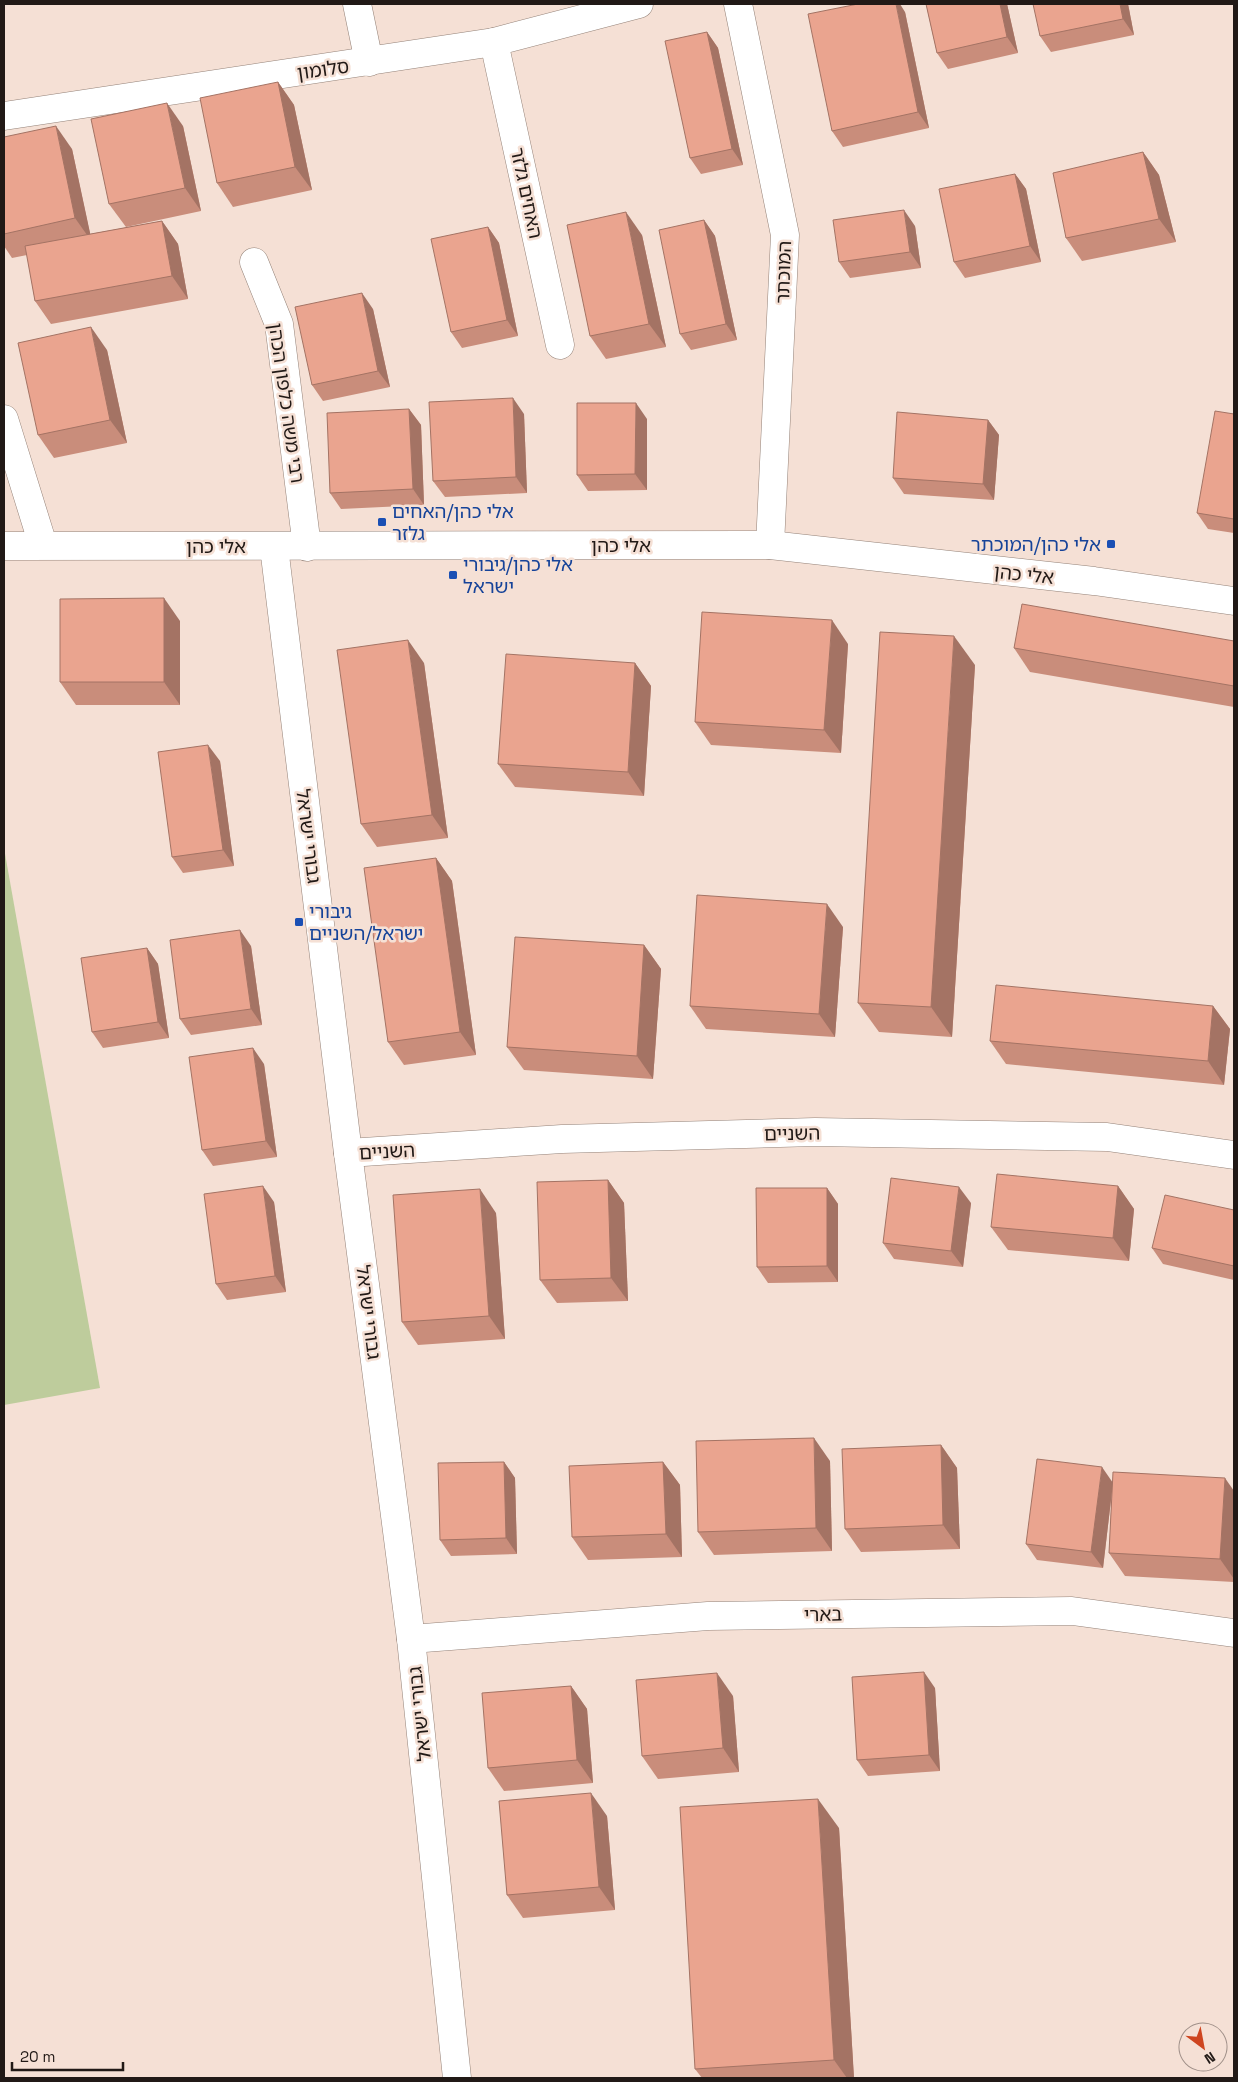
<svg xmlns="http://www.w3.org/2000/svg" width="1238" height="2082" viewBox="0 0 1238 2082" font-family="'Space Grotesk','Noto Sans Hebrew',sans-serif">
  <rect width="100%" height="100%" fill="#f5e0d5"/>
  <!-- green -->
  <path fill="#becc9c" d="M4,848L100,1388L4,1405Z"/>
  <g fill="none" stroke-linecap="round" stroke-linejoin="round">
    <defs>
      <g id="minor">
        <path d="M357,4L369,62"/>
        <path d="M738,4L785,235L770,545"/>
        <path d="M494,42L560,345"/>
        <path d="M4,116L494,42L639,4"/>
        <path d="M254,262L279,324L307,547"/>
        <path d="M4,419L43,545"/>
        <path d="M274,547L348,1153L411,1639L457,2078"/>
        <path d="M348,1153L562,1139L815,1132L1107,1137L1234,1155"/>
        <path d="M411,1639L708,1616L1072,1611L1234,1633"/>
      </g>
      <path id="tertiary" d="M4,546L770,545L1094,581L1234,601"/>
    </defs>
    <!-- minor casing -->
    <use href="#minor" stroke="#948278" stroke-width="29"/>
    <!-- tertiary casing -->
    <use href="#tertiary" stroke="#948278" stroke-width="29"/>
    <!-- minor -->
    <use href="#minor" stroke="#fff" stroke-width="28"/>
    <!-- tertiary -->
    <use href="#tertiary" stroke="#fff" stroke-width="28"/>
  </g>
  <!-- wall -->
  <g fill="#c98d7b">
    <path d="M926,4H1007L1018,53L948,69L937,53Z"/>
    <path d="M1128,4L1134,35L1051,52L1040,36Z"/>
    <path d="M905,12L929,128L843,147L832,131Z"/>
    <path d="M707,32L718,48L743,165L701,174L690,158Z"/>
    <path d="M278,82L294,105L312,190L233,207L217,183Z"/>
    <path d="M183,126L201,211L126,227L109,204Z"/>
    <path d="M4,137L72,149L90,234L162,221L178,244L188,299L51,324L35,301L27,255L12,258L4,246Z"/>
    <path d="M1143,152L1159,175L1176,242L1082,261L1066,238Z"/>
    <path d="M1015,174L1026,189L1041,262L965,278L954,262Z"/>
    <path d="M704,220L715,236L737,340L691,350L680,334Z"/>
    <path d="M915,226L921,268L850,278L839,262Z"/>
    <path d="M488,227L499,243L518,336L462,348L451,332Z"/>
    <path d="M642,235L666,347L606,359L590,336Z"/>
    <path d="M373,309L390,387L323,401L312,385Z"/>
    <path d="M107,350L127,443L54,458L38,435Z"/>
    <path d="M409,409L421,425L424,505L341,509L330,493Z"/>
    <path d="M524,414L527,493L445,497L433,481Z"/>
    <path d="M1234,414V533L1208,529L1197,513Z"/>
    <path d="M647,419V490L588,491L577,475Z"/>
    <path d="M988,420L999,435L994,500L904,494L893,478Z"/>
    <path d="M180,621V705H76L60,682Z"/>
    <path d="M1234,641V707L1030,672L1014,648Z"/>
    <path d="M848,644L841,753L711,745L695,722Z"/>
    <path d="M424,663L448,838L377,847L361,824Z"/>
    <path d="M635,663L651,686L644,796L515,787L498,764Z"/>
    <path d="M975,665L952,1037L879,1032L858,1003Z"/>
    <path d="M220,761L234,866L183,873L172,857Z"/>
    <path d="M436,858L452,881L476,1055L404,1065L388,1042Z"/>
    <path d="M843,927L835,1037L706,1029L690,1006Z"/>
    <path d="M644,945L661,969L653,1079L524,1070L507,1047Z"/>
    <path d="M251,946L262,1025L191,1035L180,1019Z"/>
    <path d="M147,948L158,964L169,1038L103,1048L92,1032Z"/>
    <path d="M1213,1006L1230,1029L1224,1085L1006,1064L990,1041Z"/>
    <path d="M264,1064L277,1157L213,1166L202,1150Z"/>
    <path d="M608,1180L624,1203L628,1301L557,1303L540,1280Z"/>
    <path d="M1118,1186L1134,1209L1129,1261L1008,1250L991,1227Z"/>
    <path d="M827,1188L838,1204V1282L768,1283L757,1267Z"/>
    <path d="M274,1202L286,1292L227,1300L216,1284Z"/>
    <path d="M971,1203L963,1267L894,1259L883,1243Z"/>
    <path d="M1234,1210V1280L1163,1264L1152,1248Z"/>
    <path d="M496,1213L505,1339L418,1345L402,1322Z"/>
    <path d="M941,1445L957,1468L960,1549L861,1552L845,1529Z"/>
    <path d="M830,1461L832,1551L714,1555L698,1532Z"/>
    <path d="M504,1462L515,1478L517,1554L451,1556L440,1540Z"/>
    <path d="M663,1462L680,1485L682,1557L588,1560L572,1537Z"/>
    <path d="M1113,1482L1234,1491V1582L1125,1576L1109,1553L1112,1491L1103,1568L1037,1560L1026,1544Z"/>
    <path d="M571,1686L587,1709L593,1783L504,1791L488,1768Z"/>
    <path d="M935,1688L940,1771L868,1776L857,1760Z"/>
    <path d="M733,1696L739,1772L658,1779L642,1756Z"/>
    <path d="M607,1816L615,1910L523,1918L507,1895Z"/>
    <path d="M839,1828L854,2078H702L695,2069Z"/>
  </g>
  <!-- shaded-wall -->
  <g fill="#a47364">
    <path d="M896,4H900L905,12L929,128L918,112Z"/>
    <path d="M1000,4H1007L1018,53L1007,37Z"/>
    <path d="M1120,4H1128L1134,35L1123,19Z"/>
    <path d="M707,32L718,48L743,165L732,149Z"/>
    <path d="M278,82L294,105L312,190L295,167Z"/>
    <path d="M167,103L183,126L201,211L185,188Z"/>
    <path d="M56,126L72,149L92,242L75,218Z"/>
    <path d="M1143,152L1159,175L1176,242L1159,219Z"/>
    <path d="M1015,174L1026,189L1041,262L1030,246Z"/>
    <path d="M904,210L915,226L921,268L910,252Z"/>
    <path d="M626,212L642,235L666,347L649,324Z"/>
    <path d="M704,220L715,236L737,340L726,324Z"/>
    <path d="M162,221L178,244L188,299L172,276Z"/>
    <path d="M488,227L499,243L518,336L507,320Z"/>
    <path d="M362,293L373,309L390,387L378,371Z"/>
    <path d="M91,327L107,350L127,443L110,420Z"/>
    <path d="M513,398L524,414L527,493L516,477Z"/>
    <path d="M636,403L647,419V490L635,474Z"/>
    <path d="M409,409L421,425L424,505L413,489Z"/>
    <path d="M988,420L999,435L994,500L983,484Z"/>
    <path d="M164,598L180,621V705L164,682Z"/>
    <path d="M832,620L848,644L841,753L824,730Z"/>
    <path d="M954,636L975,665L952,1037L931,1007Z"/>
    <path d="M408,640L424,663L448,838L432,815Z"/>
    <path d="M635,663L651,686L644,796L628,772Z"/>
    <path d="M208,745L220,761L234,866L223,850Z"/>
    <path d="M436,858L452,881L476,1055L460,1032Z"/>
    <path d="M827,904L843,927L835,1037L819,1014Z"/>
    <path d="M240,930L251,946L262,1025L251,1009Z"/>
    <path d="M644,945L661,969L653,1079L637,1056Z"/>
    <path d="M147,948L158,964L169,1038L158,1022Z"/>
    <path d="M1213,1006L1230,1029L1224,1085L1208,1061Z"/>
    <path d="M253,1048L264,1064L277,1157L266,1141Z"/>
    <path d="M608,1180L624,1203L628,1301L611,1278Z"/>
    <path d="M263,1186L274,1202L286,1292L275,1276Z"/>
    <path d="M1118,1186L1134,1209L1129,1261L1113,1238Z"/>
    <path d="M959,1187L971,1203L963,1267L951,1251Z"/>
    <path d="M827,1188L838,1204V1282L827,1266Z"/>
    <path d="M480,1189L496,1213L505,1339L489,1316Z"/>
    <path d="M814,1438L830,1461L832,1551L816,1528Z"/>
    <path d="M941,1445L957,1468L960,1549L943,1525Z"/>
    <path d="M504,1462L515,1478L517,1554L506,1538Z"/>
    <path d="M663,1462L680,1485L682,1557L666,1534Z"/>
    <path d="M1102,1467L1113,1483L1103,1568L1091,1552Z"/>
    <path d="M1225,1478L1234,1491V1579L1220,1559Z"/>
    <path d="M924,1672L935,1688L940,1771L929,1755Z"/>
    <path d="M717,1673L733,1696L739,1772L723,1748Z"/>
    <path d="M571,1686L587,1709L593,1783L577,1760Z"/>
    <path d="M591,1793L607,1816L615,1910L599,1887Z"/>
    <path d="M818,1799L839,1828L854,2078H847L834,2060Z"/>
  </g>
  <!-- building -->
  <g fill="#eaa48f" stroke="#a47364">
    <path d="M858,4H896L918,112L832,131L808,14Z"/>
    <path d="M926,4H1000L1007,37L937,53Z"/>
    <path d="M1033,4H1120L1123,19L1040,36Z"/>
    <path d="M707,32L732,149L690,158L665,41Z"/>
    <path d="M278,82L295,167L217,183L200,98Z"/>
    <path d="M167,103L185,188L109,204L91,119Z"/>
    <path d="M56,126L75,218L4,234V137Z"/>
    <path d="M1143,152L1159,219L1066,238L1053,173Z"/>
    <path d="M1015,174L1030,246L954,262L939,189Z"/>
    <path d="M904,210L910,252L839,262L833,220Z"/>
    <path d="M626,212L649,324L590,336L567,225Z"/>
    <path d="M704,220L726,324L680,334L659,230Z"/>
    <path d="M162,221L172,276L35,301L25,246Z"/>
    <path d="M488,227L507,320L451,332L431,239Z"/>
    <path d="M362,293L378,371L312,385L295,307Z"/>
    <path d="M91,327L110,420L38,435L18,343Z"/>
    <path d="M513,398L516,477L433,481L429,402Z"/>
    <path d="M577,403H636L635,474L577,475Z"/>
    <path d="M409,409L413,489L330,493L327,413Z"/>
    <path d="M1215,411L1234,414V519L1197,513Z"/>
    <path d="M897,412L988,420L983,484L893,478Z"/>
    <path d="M164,598V682H60V599Z"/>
    <path d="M1022,604L1234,641V686L1014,648Z"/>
    <path d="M702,612L832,620L824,730L695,722Z"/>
    <path d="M880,632L954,636L931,1007L858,1003Z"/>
    <path d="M408,640L432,815L361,824L337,650Z"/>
    <path d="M506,654L635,663L628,772L498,764Z"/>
    <path d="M208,745L223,850L172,857L158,752Z"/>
    <path d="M436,858L460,1032L388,1042L364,868Z"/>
    <path d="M697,895L827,904L819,1014L690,1006Z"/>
    <path d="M240,930L251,1009L180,1019L170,940Z"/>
    <path d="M515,937L644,945L637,1056L507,1047Z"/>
    <path d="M147,948L158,1022L92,1032L81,958Z"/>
    <path d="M996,985L1213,1006L1208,1061L990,1041Z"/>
    <path d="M253,1048L266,1141L202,1150L189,1057Z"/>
    <path d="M997,1174L1118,1186L1113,1238L991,1227Z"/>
    <path d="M891,1178L959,1187L951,1251L883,1243Z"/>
    <path d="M608,1180L611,1278L540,1280L537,1182Z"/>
    <path d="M263,1186L275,1276L216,1284L204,1194Z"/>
    <path d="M756,1188H827V1266L757,1267Z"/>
    <path d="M480,1189L489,1316L402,1322L393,1195Z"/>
    <path d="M1165,1195L1234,1210V1266L1152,1248Z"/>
    <path d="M814,1438L816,1528L698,1532L696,1441Z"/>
    <path d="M941,1445L943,1525L845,1529L842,1449Z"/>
    <path d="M1037,1459L1102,1467L1091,1552L1026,1544Z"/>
    <path d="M504,1462L506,1538L440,1540L438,1463Z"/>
    <path d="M663,1462L666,1534L572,1537L569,1466Z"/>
    <path d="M1113,1472L1225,1478L1220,1559L1109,1553Z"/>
    <path d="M924,1672L929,1755L857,1760L852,1677Z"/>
    <path d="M717,1673L723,1748L642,1756L636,1680Z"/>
    <path d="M571,1686L577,1760L488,1768L482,1693Z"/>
    <path d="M591,1793L599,1887L507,1895L499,1801Z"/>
    <path d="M818,1799L834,2060L695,2069L680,1807Z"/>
  </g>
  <!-- markers -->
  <g fill="#1a4fb4" stroke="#f5e0d5" stroke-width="2">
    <rect x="377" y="517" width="10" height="10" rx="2.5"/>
    <rect x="1106" y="539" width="10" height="10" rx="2.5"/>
    <rect x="448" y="570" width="10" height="10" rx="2.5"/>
    <rect x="294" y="917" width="10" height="10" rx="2.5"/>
  </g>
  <g text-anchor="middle" stroke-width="5" stroke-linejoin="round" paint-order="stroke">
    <!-- street labels -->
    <g font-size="19" fill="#211916" stroke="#f5e0d5">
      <text transform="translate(323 69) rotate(-8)" y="7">סלומון</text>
      <text transform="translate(527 193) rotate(78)" y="7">האחים גלזר</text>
      <text transform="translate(783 272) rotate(-88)" y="7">המוכתר</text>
      <text transform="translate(287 403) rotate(82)" y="7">רבי משה כלפון הכהן</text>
      <text x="621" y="552">אלי כהן</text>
      <text x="216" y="553">אלי כהן</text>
      <text transform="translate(1024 574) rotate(6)" y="7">אלי כהן</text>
      <text transform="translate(309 836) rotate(83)" y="7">גבורי ישראל</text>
      <text transform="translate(792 1133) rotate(-1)" y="7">השניים</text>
      <text transform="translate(387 1151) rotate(-3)" y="7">השניים</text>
      <text transform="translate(369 1312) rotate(83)" y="7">גבורי ישראל</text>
      <text transform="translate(823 1614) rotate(-1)" y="7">בארי</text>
      <text transform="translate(419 1714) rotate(-96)" y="7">גבורי ישראל</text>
    </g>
    <!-- transit labels -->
    <g font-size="19" fill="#164399" stroke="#f5e0d5" text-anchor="start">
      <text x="392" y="518">אלי כהן/האחים<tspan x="392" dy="22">גלזר</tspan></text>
      <text x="1101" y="551" text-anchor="end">אלי כהן/המוכתר</text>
      <text x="463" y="571">אלי כהן/גיבורי<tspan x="463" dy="22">ישראל</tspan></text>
      <text x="309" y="918">גיבורי<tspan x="309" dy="22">ישראל/השניים</tspan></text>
    </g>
  </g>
  <!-- border -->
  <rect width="1238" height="2082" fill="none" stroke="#211916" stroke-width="10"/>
  <!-- north arrow -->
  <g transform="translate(1203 2047) rotate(148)"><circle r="24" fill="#f5e0d5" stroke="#a09089"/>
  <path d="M0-4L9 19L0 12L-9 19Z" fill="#ce4520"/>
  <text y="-8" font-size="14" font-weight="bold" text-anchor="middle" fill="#211916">N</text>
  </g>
  <!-- scale -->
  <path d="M12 2062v8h111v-8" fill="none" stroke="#211916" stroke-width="2.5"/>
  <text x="20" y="2062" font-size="15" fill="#211916" stroke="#f5e0d5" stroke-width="4" paint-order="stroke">20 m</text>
</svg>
